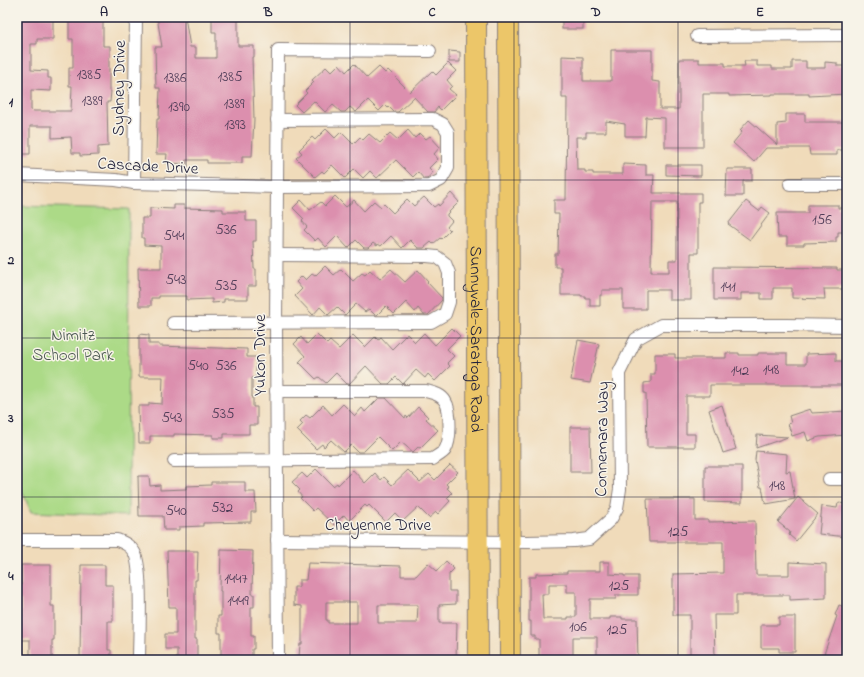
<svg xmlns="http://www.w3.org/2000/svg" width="864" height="677" viewBox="0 0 864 677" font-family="'Indie Flower',sans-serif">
  <rect width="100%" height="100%" fill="#f7f3e8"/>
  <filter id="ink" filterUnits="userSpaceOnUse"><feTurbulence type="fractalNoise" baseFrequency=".025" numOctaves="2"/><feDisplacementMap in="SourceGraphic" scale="8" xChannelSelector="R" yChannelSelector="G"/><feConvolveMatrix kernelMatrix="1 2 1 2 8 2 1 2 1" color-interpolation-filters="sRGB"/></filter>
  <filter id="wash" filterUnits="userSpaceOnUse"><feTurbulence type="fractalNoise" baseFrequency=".012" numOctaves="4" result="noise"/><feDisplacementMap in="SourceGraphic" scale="16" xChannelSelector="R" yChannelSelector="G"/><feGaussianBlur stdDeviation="0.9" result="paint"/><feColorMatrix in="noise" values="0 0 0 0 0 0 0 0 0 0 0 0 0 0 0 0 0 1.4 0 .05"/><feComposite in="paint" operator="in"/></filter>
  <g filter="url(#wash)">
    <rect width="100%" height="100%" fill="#f0dbba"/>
    <!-- green -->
    <path fill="#acda87" stroke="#677e61" d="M17,206L129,209L128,516L31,512L17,479Z"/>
    <g id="blocks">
      <!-- building -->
      <g fill="#dc8fae" fill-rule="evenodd">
        <path d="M17,17H53V39H37V44H31V70L48,71V78H51V91L31,90V110L34,111H71L72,86H69V68H73V39H69V17H103V46H110V57H109V91H111L110,102H107L108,146L98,147V155L80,156V153H72L71,137L52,138V126H30V154H17V79L21,80V58H17Z"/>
        <path d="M157,17H185L190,47H196V58H216V32H212V17H238V46H254V57H252L254,119L252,156H242V163H207V160H186V164L166,163L167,154H156L157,119H159L160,88H156L155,47H162Z"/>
        <rect x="562" y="17" width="21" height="12"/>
        <path d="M611,50H652V81L660,82V109H679V59H699V63H725V66H745L744,61H757V66H772V69H792V61H806V68H825V62L837,63V66H847V94L809,96V94H772V95L729,96V94H703V147H665V118L646,117L645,136H625V124L606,121V132H586V137H576L577,170H585V172H593V174H623V164L646,165V175H654L653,193H701V202H698V253H691V300H669V290H646V309H623V290H602V295H600V306H590V298H585V296H581V295H561V267H555V254H558L559,214H554V200H566L567,98H562V56L583,57V81H611ZM652,202H677V260H669V272H651Z"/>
        <path d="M449,51L460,52V62H449Z"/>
        <path d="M448,63L456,71L447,80L452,86L449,89L456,95L441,110L438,107L434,112H428L414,97L398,112H394L389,107L388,108L385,105L379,111L368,100L356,112L350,107L345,112H341L333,105L325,112L314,101L302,112L295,105L307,93L305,91L314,82L312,80L326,67L331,72L339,64L346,72L354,64L367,78L379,67L385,73L388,70L410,92L432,71L436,75Z"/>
        <path d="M786,114H805V122H847V150H837V155H810L809,148H766L754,162L733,143L742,132L740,130L749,120L777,145V124L786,123Z"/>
        <path d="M326,129L335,138L341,132L353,144L360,137L363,140L369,134L380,143L390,133L398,140L408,130L415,138L420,133L426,139L430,136L440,147L434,154L438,159L429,168L433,172L427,179H424L418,172L413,177L396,160L377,178L370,171L363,178L354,169L345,178L332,165L324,173L322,171L315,177L296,158L302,153L299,150L312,137L315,140Z"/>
        <path d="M666,165H701V176L666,175Z"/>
        <path d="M727,169H752V181H743V196H726Z"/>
        <path d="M451,193L459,202L447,214V216L452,221L447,227L450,230L441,239L440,238L433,244L431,242L424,248H418L410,240L402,248L391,236L381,246L378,244L377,246L373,243L368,248H364L356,240L348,248L337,236L326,247L318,238L315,241L304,230L307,227L302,221L304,219L293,208L301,200L310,210L321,202L325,206L335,196L346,207L354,200L364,211L374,201L381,207L384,204L393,213L407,199L414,206L424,197L434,207L438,204L439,206Z"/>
        <path d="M746,201L759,211L762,207L770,213L750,240L728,224Z"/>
        <path d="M174,205H184V208L223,209V212H246V221H256V241H253L254,269H256V286H248V299H224V302L212,303V299L187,300V296H159V298H151V306H139L138,268H161V246L144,245V238H142V218H150V208L174,209Z"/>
        <path d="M808,205H838V208H847V232H838V237H836V242L804,243V245H787V237H778L777,213H808Z"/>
        <path d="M325,266L334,275L341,269L353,281L362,273L365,275L370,270L380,279L391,269L405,282L418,270L428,281L427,282L442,298V300L428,315H424L418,308L415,312L406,302L394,314L386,306L377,315H375L369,309L365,312L356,304L345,315L337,307L328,315L320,307L313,315L295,296L302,289L296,282L302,276L306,280L312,274L315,276Z"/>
        <path d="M714,267L837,268V270H847V289H824L825,299L792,298V288H773V299H761V293H741V300H714Z"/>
        <path d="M452,328L460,336L447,349L454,356L447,363L450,366L435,381L428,374L425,378L416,370L403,384L396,377L389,384H383L366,366L349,384H347L336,373L326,383L319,377L316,379L299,362L305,356L294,344L301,337L307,344L317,334L327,344L330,341L339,349L353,335L365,347L375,337L378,340L381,337L392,349L407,334L415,342L424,333L435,345Z"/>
        <path d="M139,334L149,335V344H159V346L247,349V357H256V378H252V397H253V407H257V425H249V434H224V438H213V435L174,434V436H150V443H139L138,406H149V403L162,404L163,377H139Z"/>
        <path d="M578,340L599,344L590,383L571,380Z"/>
        <path d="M726,353H739V355H758V353H787V364H806V354L836,353V361H846V385H710V396H686V434H695V447H647L646,393H644V383L651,382V374H655V354H675V358H726Z"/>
        <path d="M379,398H386L405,418L406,416L408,418L418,407L428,417L426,419L438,430L420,448L418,447L413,452L401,442L392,451L378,437L363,452H358L351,445L344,452L331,440L324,447L322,444L316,449L297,430L303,424L300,421L306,415L310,418L323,405L332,415L343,404L355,416L362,408L365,412Z"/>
        <path d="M722,405L736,449L723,453L709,410Z"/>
        <path d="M810,409L812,413L847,411V435L819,437L808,441L805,432L792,436L788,424L791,423L789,416Z"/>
        <path d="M570,427H590L591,472H570Z"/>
        <path d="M757,435L788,437L756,448Z"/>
        <path d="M756,451L787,454L786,472L790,471L795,499L766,504L765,503L762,487H760L755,460Z"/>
        <path d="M450,465L458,472L446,484L449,487L447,488L452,493L447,498L450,501L438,514L436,512L429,518L418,507L403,521L395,513L386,522L369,505L367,507L365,505L349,521L344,515L334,525L316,508L313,511L300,498L302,497L298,492L300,490L292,482L302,473L307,478L316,469L333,486L337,483L338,485L353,470L365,483L375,473L381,480L384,477L392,485L408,470L420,482L429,474L435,480Z"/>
        <path d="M705,466H742V503L705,502Z"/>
        <path d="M138,476H149L150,486L160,485V490L186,489V486L211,485V482H245V492H255L256,512H251V522L203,523V526L179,527V530H164L163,516H139Z"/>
        <path d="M798,497L818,514L796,541L789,535L790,532L778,522Z"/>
        <path d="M647,499H695V520H708V522L755,521L756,575H789V562L826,564V598L790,600V595H736V615H714L715,660H690V615H673V574L723,573V542H649Z"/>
        <path d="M838,503L847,504V537L819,534L822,506L837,508Z"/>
        <path d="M221,550L253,551L252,594H254V607H251V636H254V649H252V660H221V633H218V616H221V591H220Z"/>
        <path d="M167,551H198L197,580H195V639H197V660H177V649H165V634H176V607H169Z"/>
        <path d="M446,561L454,569L449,574V591H456V604L439,605V623H457L456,660H307V657H299L300,644H302V606L294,605V587H299V580H306L308,563L401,566V576H416L428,563L437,571ZM326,602H357V623H328V620H326ZM378,605H418L417,623H378Z"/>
        <path d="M600,562H609V574L624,575V576H638V595H616V599H590V619H610V617H622V619H637L638,659H597V637H573V660H539V639H535V636H531V621H529V577H536V574L567,573V571H600ZM549,584H567V592H576V617H568V619H543L542,594H549Z"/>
        <path d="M21,565H51V606H54V640H52V660H30V640H21V600H19V586H21Z"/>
        <path d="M81,565H105V585H113V621H108V650H111V660H80Z"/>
        <path d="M839,605L847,608V646L842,660H822L837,616L835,615Z"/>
        <path d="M779,617H795V652H779V648H761V625H779Z"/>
      </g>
    </g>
  </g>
  <g filter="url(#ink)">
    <use href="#blocks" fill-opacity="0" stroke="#897e7a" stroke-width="1"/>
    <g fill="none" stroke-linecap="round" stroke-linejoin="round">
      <defs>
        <g id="minor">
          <path d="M697,36L847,35"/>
          <path d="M17,175L116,180L134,183L277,187L429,186L441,180L448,168V132L443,124L433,119L277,120"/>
          <path d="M134,183L136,17"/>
          <path d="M790,184H847"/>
          <path d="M173,323L431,322L445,314L449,302V273L445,263L437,257L427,256L277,255"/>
          <path d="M174,461L433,459C437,456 443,453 445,450C451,441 451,410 445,401C441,394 433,393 426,391H276"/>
          <path d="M829,479H847"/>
          <path d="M17,540H117C124,543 130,545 134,552C143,566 139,639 139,660"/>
          <path d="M277,540L527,542L574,541L589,539L611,519L617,508L620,489L619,373L636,339L661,325H787L847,326"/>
          <path d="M278,660L276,323L278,50L430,51"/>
        </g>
        <g id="primary">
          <path id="s1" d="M476,17L478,660"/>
          <path d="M508,17L510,660"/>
        </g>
      </defs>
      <!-- minor casing -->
      <use href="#minor" stroke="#897e7a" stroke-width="14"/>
      <!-- primary casing -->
      <use href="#primary" stroke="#897e7a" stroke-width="22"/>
      <!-- minor -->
      <use href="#minor" stroke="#fff" stroke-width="12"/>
      <!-- primary -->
      <use href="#primary" stroke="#ecc669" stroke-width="20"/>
    </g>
  </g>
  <!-- grid -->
  <path fill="none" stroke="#22223b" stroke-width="1" stroke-opacity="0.55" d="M186,17V660M350,17V660M514,17V660M678,17V660M17,180H847M17,338H847M17,497H847"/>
  <g text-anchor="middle" stroke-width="3" stroke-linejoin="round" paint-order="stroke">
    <!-- number labels -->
    <g font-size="15" fill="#503d58">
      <text x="89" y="79">1385</text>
      <text x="230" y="81">1385</text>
      <text x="175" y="82">1386</text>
      <text x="92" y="105">1389</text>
      <text x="234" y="108">1389</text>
      <text x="179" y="111">1390</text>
      <text x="235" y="129">1393</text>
      <text x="822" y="224">156</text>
      <text x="226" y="234">536</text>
      <text x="174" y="240">544</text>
      <text x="176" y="284">543</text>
      <text x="226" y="290">535</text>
      <text x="728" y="291">141</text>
      <text x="198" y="370">540</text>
      <text x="226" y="370">536</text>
      <text x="771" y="374">148</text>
      <text x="740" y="375">142</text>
      <text x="223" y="418">535</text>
      <text x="172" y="422">543</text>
      <text x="777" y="490">148</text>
      <text x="222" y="512">532</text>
      <text x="176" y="515">540</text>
      <text x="678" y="536">125</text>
      <text x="236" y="583">1447</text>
      <text x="619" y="590">125</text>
      <text x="238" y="605">1449</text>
      <text x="578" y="631">106</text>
      <text x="617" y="634">125</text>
    </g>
    <!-- street labels -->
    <g font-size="17" fill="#22223b" stroke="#f7f3e8">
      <text transform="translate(118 88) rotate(-89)" y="6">Sydney Drive</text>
      <text transform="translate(148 165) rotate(3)" y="6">Cascade Drive</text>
      <text dy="6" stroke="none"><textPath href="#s1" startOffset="322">Sunnyvale-Saratoga Road</textPath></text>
      <text transform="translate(259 355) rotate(-90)" y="6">Yukon Drive</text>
      <text transform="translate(601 439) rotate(-89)" y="6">Connemara Way</text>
      <text x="378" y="530">Cheyenne Drive</text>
    </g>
    <!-- park labels -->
    <g font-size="17" fill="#4b5952" stroke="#f7f3e8">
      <text x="73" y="340">Nimitz<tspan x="73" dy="20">School Park</tspan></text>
    </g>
  </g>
  <!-- margin -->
  <rect width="864" height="677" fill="none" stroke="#f7f3e8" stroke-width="44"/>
  <rect x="22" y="22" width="820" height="633" fill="none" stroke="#22223b" stroke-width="1.5"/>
  <g font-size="13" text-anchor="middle" font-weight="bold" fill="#22223b">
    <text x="104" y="16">A</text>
    <text x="268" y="16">B</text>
    <text x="432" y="16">C</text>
    <text x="596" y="16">D</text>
    <text x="760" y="16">E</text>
    <text x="11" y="106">1</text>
    <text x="11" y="264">2</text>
    <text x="11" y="422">3</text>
    <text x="11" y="580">4</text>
  </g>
</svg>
